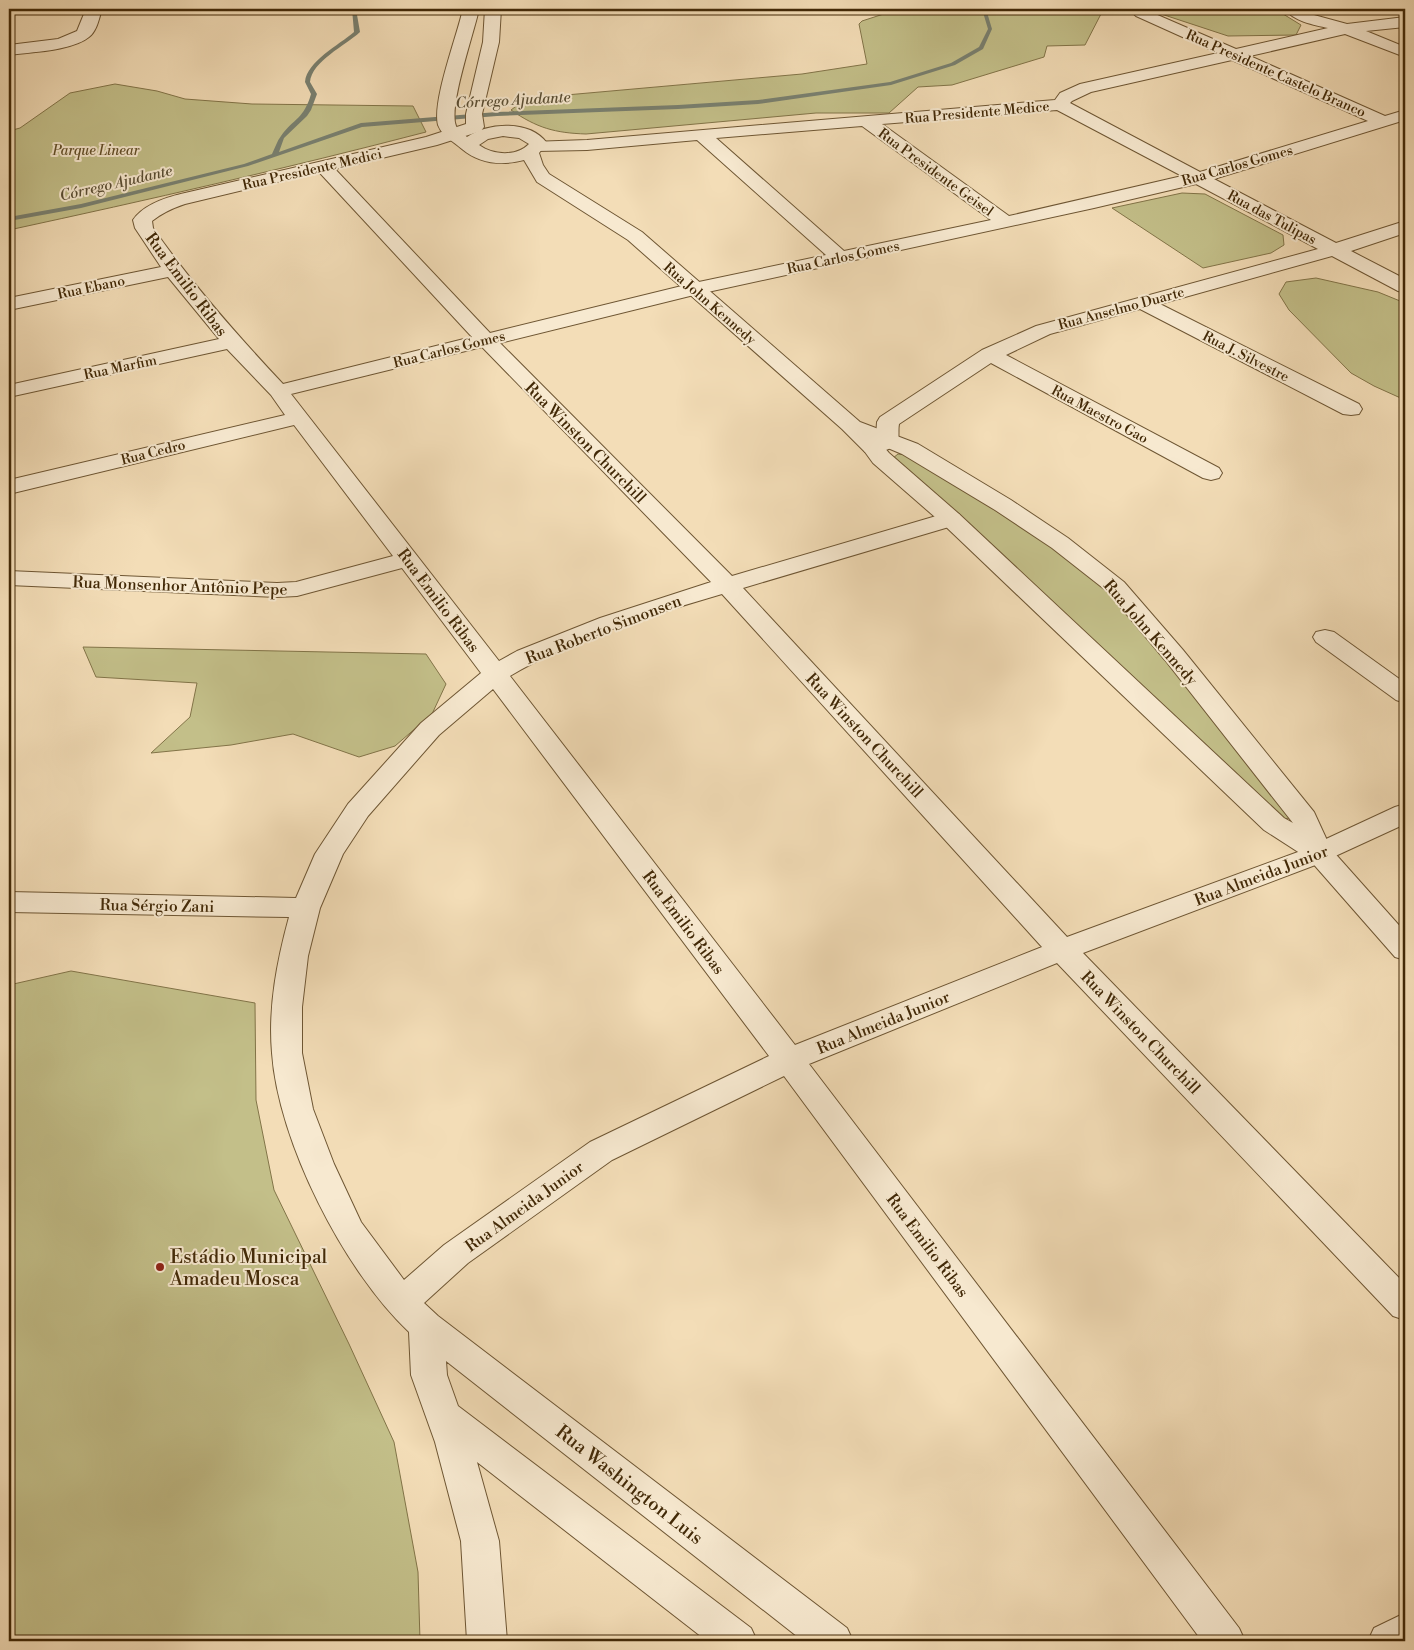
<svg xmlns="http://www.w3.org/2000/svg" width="1414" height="1650" viewBox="0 0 1414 1650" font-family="'Libre Bodoni',serif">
  <rect width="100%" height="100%" fill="#f3ddb7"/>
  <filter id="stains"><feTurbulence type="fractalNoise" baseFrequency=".004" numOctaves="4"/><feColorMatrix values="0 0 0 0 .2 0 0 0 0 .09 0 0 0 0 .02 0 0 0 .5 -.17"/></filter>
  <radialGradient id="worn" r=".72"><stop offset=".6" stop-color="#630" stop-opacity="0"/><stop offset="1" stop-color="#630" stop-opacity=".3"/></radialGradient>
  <!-- green -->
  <g fill="#c3bf89" stroke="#827448">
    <path d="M899,9H1133L1102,12L1085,45L1047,46L1044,57L952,85L918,87L889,113H816L586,134C555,133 537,128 511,110L523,101L566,95L802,74L867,64L859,24L862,21Z"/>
    <path d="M1146,9H1275L1301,25L1296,35L1228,36Z"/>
    <path d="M115,84L157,91L185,99L252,104L413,106L426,132C288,168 148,200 9,230V131L20,128L70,93Z"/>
    <path d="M1182,193L1205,194L1283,235L1284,245L1271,253L1203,268L1112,208Z"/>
    <path d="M1316,278L1378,292L1405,303V400L1374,386L1351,373L1289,310L1279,294L1286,282Z"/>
    <path d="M898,454L908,455L1056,549L1109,591L1165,657L1291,818L1281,819L893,458Z"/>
    <path d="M83,647L426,654L446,684L432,714L395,746L359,757L293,734L231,745L151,753L190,717L197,683L96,677Z"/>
    <path d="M71,971L255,1003L256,1100L274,1190L349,1344L394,1442L418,1572L420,1641H9V985Z"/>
  </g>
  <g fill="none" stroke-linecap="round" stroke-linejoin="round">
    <!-- stream -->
    <g fill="#798070" fill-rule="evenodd">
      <path d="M352,9H356L360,32C345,46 312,61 310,82L317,94L311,110L307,116L284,138L279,152L361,123L497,112L678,105L758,100L890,82L951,63L979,47L988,29L982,9H986L992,29L983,49L955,65L891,85L758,104L678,109L497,116L362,127L248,166L81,208L9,221V217L81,204L244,164L272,154C275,148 277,141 281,136C294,118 304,119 311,94L305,82C307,61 339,45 354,32Z"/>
      <path d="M1235,9L1275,13L1327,9H1346L1344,10L1275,15L1237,10Z"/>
    </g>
    <defs>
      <g id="minor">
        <path d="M86,9H102C99,18 97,31 89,37C72,51 30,52 9,55V45L58,39L77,31Z"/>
        <path d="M485,9H501L499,42L482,114L484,127L481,131L437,145L335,169L490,333L694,283L826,255L697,140L587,150L537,151L531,150L528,146L531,142L587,140L1055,100L1060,93L1080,84L1218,53L1136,16L1133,13L1139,9L1146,10L1236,49L1328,28C1314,25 1293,21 1285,9H1304L1314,15L1347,24L1405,17V27L1366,31L1405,47V57L1345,34L1250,56L1385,116L1405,110V120L1214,179L1336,243L1405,221V233L1351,251L1405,279V293L1398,291L1332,256L1160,304L1359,404L1362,409L1359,414L1351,415L1343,414L1140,309L1050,334L1006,355L1219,468L1222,473L1219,478L1211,480L1203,478L991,363L899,424C898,429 899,436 898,441C893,451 874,454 865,452L862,447L865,442L876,437L877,422L880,417L982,350L1036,326L1318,249L1196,184L1094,208L694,295L500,343L732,576L943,514L951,512L959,514L962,519L959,524L743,588L1067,937L1298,852L1395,807L1405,804V824L1318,864L1083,953L1405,1284V1320L1393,1316L1057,963L809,1064L1239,1628L1245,1641H1202L784,1076L612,1160L468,1263L424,1303L438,1316L847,1628L853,1641H803L446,1361L447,1375L458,1406L751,1628L757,1641H707L477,1462L499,1541L507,1641H467L461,1541L435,1442L411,1375L409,1332C344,1271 278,1141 272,1053C268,1007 277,961 289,917L9,912V892L296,898L315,854L348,804L421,723L481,673L402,568L297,596L277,597L9,585V571L277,583L296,582L393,556L294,425L9,494V480L285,415L271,395L227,349L9,397V385L219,339L168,277L9,310V298L161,267L135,228L133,220C144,204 167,197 185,193L426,137L466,124V114L483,42ZM1232,60L1368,121L1200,172L1070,103L1072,101L1091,92ZM1057,110L1182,176L1009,216L882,124ZM862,126L991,220L844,251L716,138ZM319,172L472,337L283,384C236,334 192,284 153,228L152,221C162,213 173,208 185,204ZM482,347L711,582L600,618L517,651L499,661L291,394ZM722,594L1042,947L795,1045L510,676C574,638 651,615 722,594ZM493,689L769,1056L590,1142L444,1245L404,1280L361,1222L334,1164L313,1109L302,1053V1007L308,956L320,908L343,854L368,816L439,735Z"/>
        <path d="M1325,630L1334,632L1405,683V703L1396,700L1316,642L1313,637L1316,632Z"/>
      </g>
      <g id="tertiary">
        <path d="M463,9H479C474,33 448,107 456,126C458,131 463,134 467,137C489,122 530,120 547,143L539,153L543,165L549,174L642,232L860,422L918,444L1011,500L1068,538L1124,582L1183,650L1314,812L1331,849L1405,932V960L1395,957L1309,859L1264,830L943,524L873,463L865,452L842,429L628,240L537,182L524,160C501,166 480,164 462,149C454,142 442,136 438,125C432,101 457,36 463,9ZM503,136L519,138L529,144C516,157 493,155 479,145L488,139ZM883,446L902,454L995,510L1052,548L1108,592L1165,660L1293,823L1284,818L959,514L889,453Z"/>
        <path d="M1405,1613V1641H1368L1374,1628Z"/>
      </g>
    </defs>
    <!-- minor casing -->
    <use href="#minor" stroke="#6e5633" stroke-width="2"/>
    <!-- tertiary casing -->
    <use href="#tertiary" stroke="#6e5633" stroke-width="2"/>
    <!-- minor -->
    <use href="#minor" fill="#f7e9d0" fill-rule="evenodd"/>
    <!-- tertiary -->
    <use href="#tertiary" fill="#f7e9d0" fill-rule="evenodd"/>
  </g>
  <!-- markers -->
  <circle fill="#8f2418" stroke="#f7e9d0" stroke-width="2" cx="160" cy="1267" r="5"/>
  <g text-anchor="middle" stroke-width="4" stroke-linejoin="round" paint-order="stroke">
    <!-- far-street labels -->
    <g font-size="14" fill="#422907" stroke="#f7e9d0">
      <text transform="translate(1276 73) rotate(24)" y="5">Rua Presidente Castelo Branco</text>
      <text transform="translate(977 112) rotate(-5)" y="5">Rua Presidente Medice</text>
      <text transform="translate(1237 165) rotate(-16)" y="5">Rua Carlos Gomes</text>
      <text transform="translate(312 169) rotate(-13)" y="5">Rua Presidente Medici</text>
      <text transform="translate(936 172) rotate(36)" y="5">Rua Presidente Geisel</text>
      <text transform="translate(1272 217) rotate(28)" y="5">Rua das Tulipas</text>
      <text transform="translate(843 257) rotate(-12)" y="5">Rua Carlos Gomes</text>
      <text transform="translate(91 287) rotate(-12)" y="5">Rua Ebano</text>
      <text transform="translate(710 303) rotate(41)" y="5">Rua John Kennedy</text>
      <text transform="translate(1121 308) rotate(-15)" y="5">Rua Anselmo Duarte</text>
      <text transform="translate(449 349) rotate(-14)" y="5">Rua Carlos Gomes</text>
      <text transform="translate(1246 356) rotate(27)" y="5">Rua J. Silvestre</text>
      <text transform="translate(120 367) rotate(-12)" y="5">Rua Marfim</text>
      <text transform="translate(1100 414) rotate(28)" y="5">Rua Maestro Gao</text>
      <text transform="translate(153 452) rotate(-14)" y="5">Rua Cedro</text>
    </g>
    <!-- far-park labels -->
    <g font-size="14" font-style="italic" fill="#624e28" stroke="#f7e9d0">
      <text x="96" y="155">Parque Linear</text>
    </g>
    <!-- far-water labels -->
    <g font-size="15" font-style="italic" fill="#594d33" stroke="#f7e9d0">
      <text transform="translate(513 100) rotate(-3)" y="5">Córrego Ajudante</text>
      <text transform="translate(116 183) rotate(-13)" y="5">Córrego Ajudante</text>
    </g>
    <!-- street labels -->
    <g font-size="16" fill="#422907" stroke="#f7e9d0">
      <text transform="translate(187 284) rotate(53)" y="6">Rua Emilio Ribas</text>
      <text transform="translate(586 442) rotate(45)" y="6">Rua Winston Churchill</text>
      <text transform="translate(180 585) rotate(2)" y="6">Rua Monsenhor Antônio Pepe</text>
      <text transform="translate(439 600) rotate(53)" y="6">Rua Emilio Ribas</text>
      <text transform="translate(603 629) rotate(-21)" y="6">Rua Roberto Simonsen</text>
      <text transform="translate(1151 632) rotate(49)" y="6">Rua John Kennedy</text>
      <text transform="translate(865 735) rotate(47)" y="6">Rua Winston Churchill</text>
      <text transform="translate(1261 875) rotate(-21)" y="6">Rua Almeida Junior</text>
      <text transform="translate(157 905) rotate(1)" y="6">Rua Sérgio Zani</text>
      <text transform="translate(684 922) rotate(53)" y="6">Rua Emilio Ribas</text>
      <text transform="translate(883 1022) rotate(-22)" y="6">Rua Almeida Junior</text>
      <text transform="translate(1141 1032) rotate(46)" y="6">Rua Winston Churchill</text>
      <text transform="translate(524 1206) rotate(-36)" y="6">Rua Almeida Junior</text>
      <text transform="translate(928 1245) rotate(53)" y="6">Rua Emilio Ribas</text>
    </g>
    <!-- near-poi labels -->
    <g font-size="19" fill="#422907" stroke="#f7e9d0" text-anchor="start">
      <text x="170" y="1263">Estádio Municipal<tspan x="170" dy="22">Amadeu Mosca</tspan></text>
    </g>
    <!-- near-street labels -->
    <g font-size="19" fill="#422907" stroke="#f7e9d0">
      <text transform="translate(630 1484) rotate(38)" y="7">Rua Washington Luis</text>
    </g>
  </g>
  <!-- margin -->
  <rect width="1414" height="1650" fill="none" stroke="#f3ddb7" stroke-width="30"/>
  <rect x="10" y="10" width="1394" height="1630" fill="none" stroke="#422907" stroke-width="2.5"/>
  <rect x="15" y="15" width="1384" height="1620" fill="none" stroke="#422907"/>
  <rect width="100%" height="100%" filter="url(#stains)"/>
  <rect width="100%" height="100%" fill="url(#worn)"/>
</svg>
